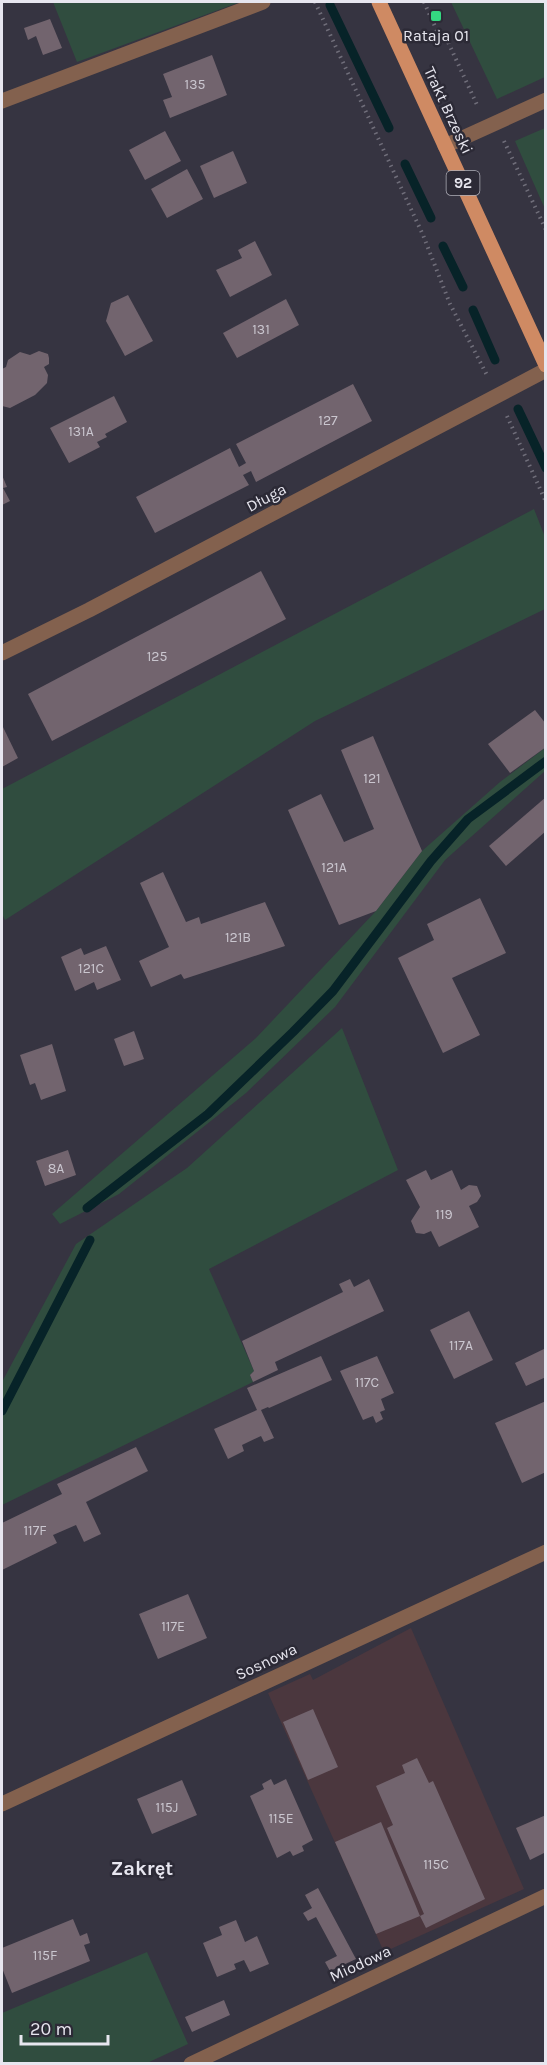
<svg xmlns="http://www.w3.org/2000/svg" width="547" height="2065" viewBox="0 0 547 2065" font-family="Karla,sans-serif">
  <rect width="100%" height="100%" fill="#363441"/>
  <!-- commercial -->
  <path fill="#4b373e" d="M411,1628L524,1889L384,1952L268,1693L310,1674L313,1680Z"/>
  <!-- green -->
  <g fill="#304d3f">
    <path d="M53,2H240L77,62Z"/>
    <path d="M451,2H545V77L497,99Z"/>
    <path d="M545,128H546L545,209L515,141Z"/>
    <path d="M534,509L545,537V609L315,721L5,920L2,914V789Z"/>
    <path d="M545,748V771L445,860L335,1007L246,1093L119,1194L60,1224L52,1214L256,1038L376,911L422,851L500,782Z"/>
    <path d="M342,1028L398,1170L209,1269L254,1371L250,1375L253,1382L2,1505V1382L76,1244L187,1168Z"/>
    <path d="M147,1952L188,2044L147,2063H2V2013Z"/>
  </g>
  <g fill="none" stroke-linecap="round" stroke-linejoin="round">
    <!-- stream -->
    <g stroke="#072328" stroke-width="9">
      <path d="M330,5L389,128"/>
      <path d="M405,164L431,218"/>
      <path d="M443,246L463,287"/>
      <path d="M473,310L495,360"/>
      <path d="M518,409L546,468"/>
      <path d="M87,1208L208,1114L293,1032L333,991L431,861L468,819L546,761"/>
      <path d="M2,1411L90,1240"/>
    </g>
  </g>
  <!-- building -->
  <g fill="#72646e">
    <path d="M50,19L62,48L43,55L36,36L28,40L24,28Z"/>
    <path d="M212,55L227,95L170,118L163,100L172,97L163,74Z"/>
    <path d="M165,131L181,161L145,180L129,150Z"/>
    <path d="M233,151L247,183L214,198L200,166Z"/>
    <path d="M187,169L203,199L167,218L151,189Z"/>
    <path d="M255,241L272,275L230,297L216,270L242,258L238,250Z"/>
    <path d="M128,295L153,341L125,356L106,321L111,303Z"/>
    <path d="M286,299L299,325L237,358L223,333Z"/>
    <path d="M39,351L48,354L49,358V364L44,367L48,375L47,383L35,395L10,408L2,406V369L6,367L8,360L20,352L30,355Z"/>
    <path d="M353,384L372,421L256,482L251,471L243,475L249,485L155,533L136,497L230,448L239,467L246,463L236,444Z"/>
    <path d="M114,396L127,422L105,434L107,437L97,442L100,447L69,463L50,428Z"/>
    <path d="M2,475L7,487L3,488L10,501L2,505Z"/>
    <path d="M261,571L286,619L52,741L28,694Z"/>
    <path d="M535,710L546,724V747L510,773L488,744Z"/>
    <path d="M2,725L18,758L2,767Z"/>
    <path d="M373,736L422,851L376,911L339,925L288,810L321,794L344,842L374,829L341,750Z"/>
    <path d="M546,797V831L506,866L489,846Z"/>
    <path d="M163,872L186,922L199,917L201,924L265,902L285,946L184,979L181,974L151,987L139,961L169,947L140,883Z"/>
    <path d="M480,898L506,953L452,978L480,1035L443,1053L398,958L434,940L427,924Z"/>
    <path d="M106,946L121,980L97,990L94,982L75,991L61,957L81,948L84,955Z"/>
    <path d="M134,1031L144,1059L124,1066L114,1039Z"/>
    <path d="M52,1044L66,1091L41,1100L35,1083L30,1085L20,1055Z"/>
    <path d="M68,1150L76,1175L45,1186L36,1161Z"/>
    <path d="M426,1170L431,1180L452,1170L461,1190L469,1185L477,1186L481,1196L477,1202L469,1206L479,1227L439,1247L431,1231L424,1234L416,1233L411,1221L420,1207L406,1180Z"/>
    <path d="M350,1279L354,1287L369,1279L384,1311L275,1362L278,1370L253,1382L250,1375L254,1371L242,1341L343,1292L339,1284Z"/>
    <path d="M469,1311L493,1360L454,1379L430,1330Z"/>
    <path d="M546,1348V1377L526,1386L515,1363Z"/>
    <path d="M321,1356L332,1380L269,1408L268,1407L261,1410L274,1438L264,1442L261,1436L242,1445L244,1451L228,1459L214,1429L257,1410L247,1388Z"/>
    <path d="M377,1356L394,1393L381,1399L385,1410L380,1412L383,1419L376,1423L373,1416L363,1420L340,1371Z"/>
    <path d="M546,1401V1472L522,1483L495,1423Z"/>
    <path d="M136,1447L148,1471L86,1502L101,1534L84,1542L76,1525L53,1535L57,1543L2,1570V1523L62,1494L57,1484Z"/>
    <path d="M188,1594L207,1638L158,1659L139,1614Z"/>
    <path d="M313,1709L338,1767L308,1780L283,1722Z"/>
    <path d="M417,1758L429,1783L433,1781L485,1899L426,1928L420,1916L424,1914L387,1828L393,1825L376,1786L405,1773L402,1765Z"/>
    <path d="M271,1779L274,1785L286,1779L313,1840L302,1846L304,1851L293,1856L290,1851L277,1858L250,1796L264,1789L262,1784Z"/>
    <path d="M182,1780L197,1815L152,1834L137,1799Z"/>
    <path d="M546,1815V1852L530,1860L516,1828Z"/>
    <path d="M381,1822L420,1916L376,1934L335,1842Z"/>
    <path d="M318,1888L356,1959L330,1971L325,1962L337,1956L316,1917L308,1921L303,1913L312,1908L305,1895Z"/>
    <path d="M73,1919L80,1936L87,1933L90,1943L84,1945L90,1961L12,1993L2,1968V1948Z"/>
    <path d="M236,1920L245,1942L257,1936L269,1964L250,1972L244,1960L234,1964L236,1969L217,1977L203,1943L222,1935L219,1927Z"/>
    <path d="M224,2000L230,2015L192,2032L185,2017Z"/>
  </g>
  <g fill="none" stroke-linecap="round" stroke-linejoin="round">
    <!-- path -->
    <g stroke="#706e7a" stroke-width="4" stroke-dasharray="1.5 4.5" stroke-linecap="butt">
      <path d="M315,2L423,235L450,304L488,377"/>
      <path d="M424,2L437,31L448,42L478,107"/>
      <path d="M504,141L546,230"/>
      <path d="M507,416L546,502"/>
    </g>
    <!-- service -->
    <path stroke="#83614e" stroke-width="15" d="M2,101L263,2"/>
    <!-- minor -->
    <g stroke="#83614e" stroke-width="15">
      <path d="M445,146L546,100"/>
      <path d="M2,653L89,610L546,370"/>
      <path d="M2,1804L546,1552"/>
      <path d="M191,2064L546,1896"/>
    </g>
    <!-- primary -->
    <path stroke="#cf8a63" stroke-width="15" d="M379,2L546,365"/>
  </g>
  <!-- markers -->
  <rect fill="#34d881" stroke="#2c2a36" stroke-width="2" x="430" y="10" width="12" height="12" rx="3"/>
  <g text-anchor="middle" stroke-width="5" stroke-linejoin="round" paint-order="stroke">
    <!-- number labels -->
    <g font-size="14" fill="#cac6cf">
      <text x="195" y="89">135</text>
      <text x="261" y="334">131</text>
      <text x="328" y="425">127</text>
      <text x="81" y="436">131A</text>
      <text x="157" y="661">125</text>
      <text x="372" y="783">121</text>
      <text x="334" y="872">121A</text>
      <text x="238" y="942">121B</text>
      <text x="91" y="973">121C</text>
      <text x="56" y="1173">8A</text>
      <text x="444" y="1219">119</text>
      <text x="461" y="1350">117A</text>
      <text x="367" y="1387">117C</text>
      <text x="35" y="1535">117F</text>
      <text x="173" y="1631">117E</text>
      <text x="167" y="1812">115J</text>
      <text x="281" y="1823">115E</text>
      <text x="436" y="1869">115C</text>
      <text x="45" y="1960">115F</text>
    </g>
    <!-- shield labels -->
    <rect fill="#2c2a36" stroke="#afaeb8" stroke-width="1.5" x="446.5" y="171" width="33" height="24" rx="4.5"/>
    <g font-size="15" font-weight="bold" fill="#e7e6ef">
      <text x="463" y="188">92</text>
    </g>
    <!-- poi labels -->
    <g font-size="16" fill="#e7e6ef" stroke="#2c2a36">
      <text x="436" y="41">Rataja 01</text>
    </g>
    <!-- street labels -->
    <g font-size="16" fill="#e7e6ef" stroke="#2c2a36">
      <text transform="translate(449 110) rotate(65)" y="6">Trakt Brzeski</text>
      <text transform="translate(266 497) rotate(-28)" y="6">Długa</text>
      <text transform="translate(266 1661) rotate(-25)" y="6">Sosnowa</text>
      <text transform="translate(360 1963) rotate(-25)" y="6">Miodowa</text>
    </g>
    <!-- quarter labels -->
    <g font-size="20" font-weight="bold" fill="#e7e6ef" stroke="#2c2a36">
      <text x="142" y="1875">Zakręt</text>
    </g>
  </g>
  <!-- border -->
  <rect width="547" height="2065" fill="none" stroke="#e7e6ef" stroke-width="6"/>
  <!-- scale -->
  <path d="M21 2035v9h87v-9" fill="none" stroke="#e7e6ef" stroke-width="3"/>
  <text x="30" y="2035" font-size="18" fill="#e7e6ef" stroke="#2c2a36" stroke-width="4.5" paint-order="stroke">20 m</text>
</svg>
